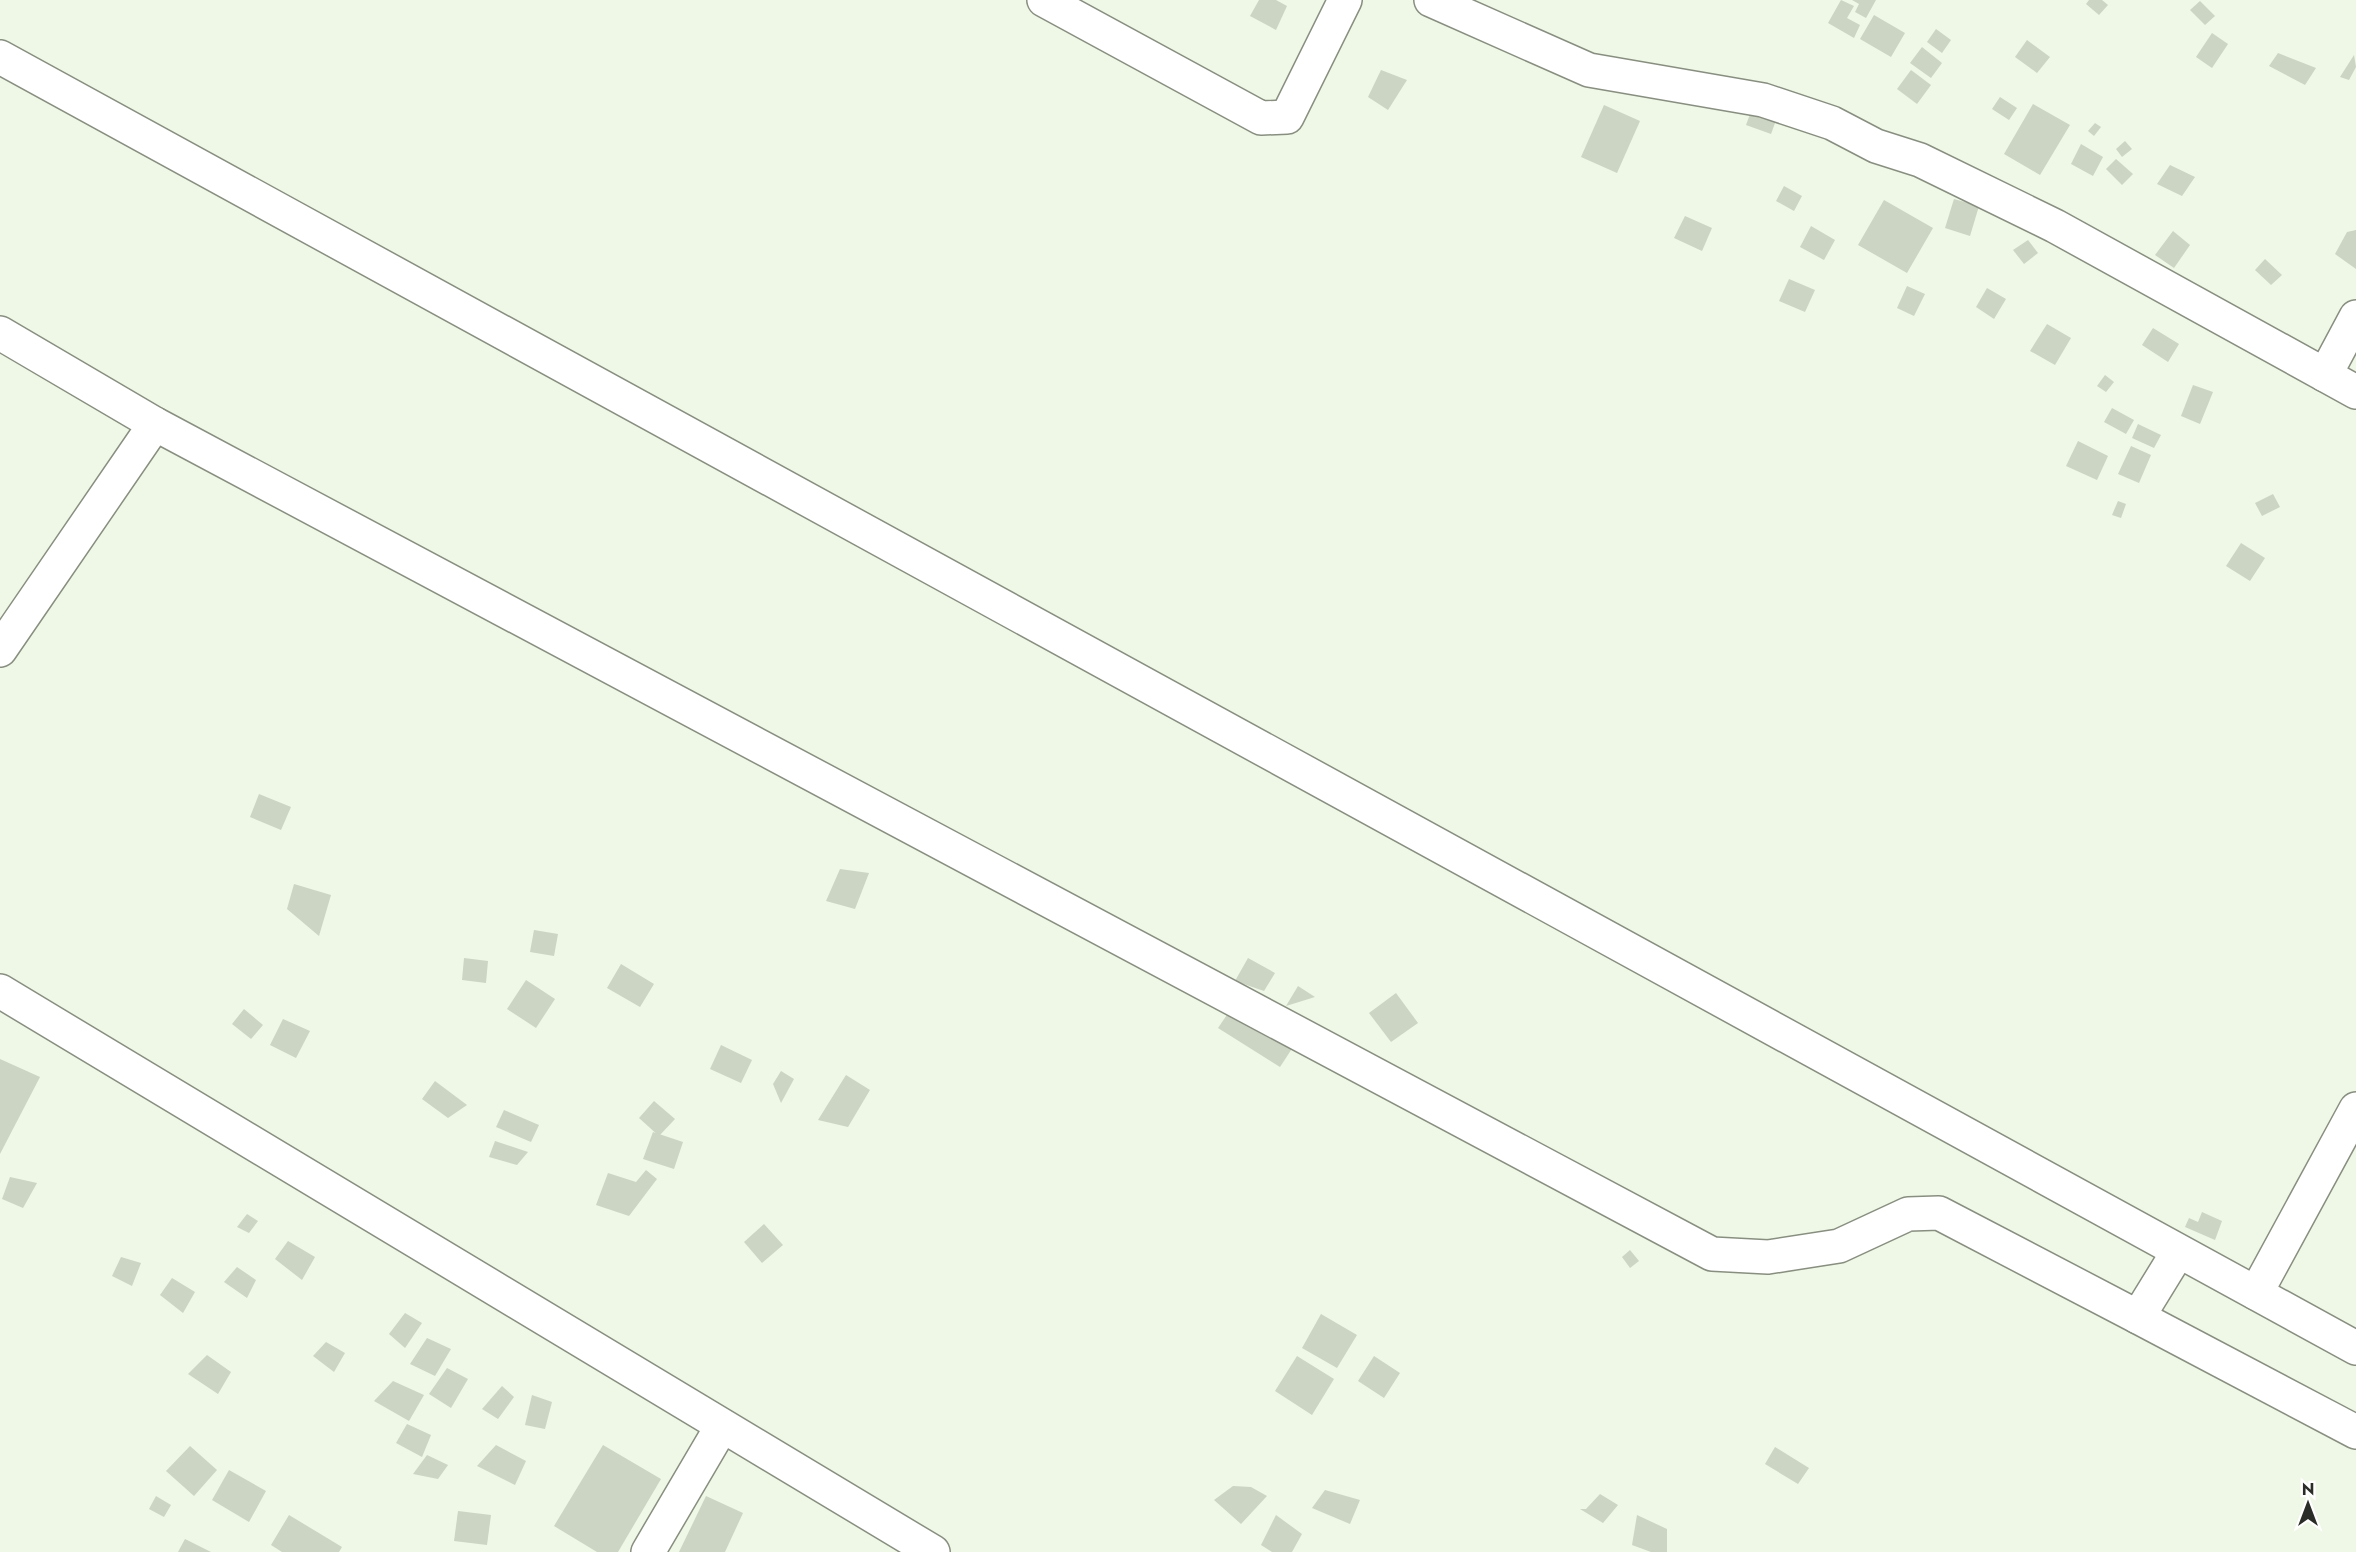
<svg xmlns="http://www.w3.org/2000/svg" width="2356" height="1552" viewBox="0 0 2356 1552" font-family="Jost,sans-serif">
  <rect width="100%" height="100%" fill="#eff7e6"/>
  <!-- building -->
  <g fill="#ccd4c4">
    <path d="M1259,0H1276L1287,6L1276,30L1250,16Z"/>
    <path d="M1841,0L1854,6L1847,18L1860,25L1854,38L1828,23Z"/>
    <path d="M1852,0H1876L1866,18L1855,12L1859,4Z"/>
    <path d="M2089,0H2102L2108,5L2099,15L2086,4Z"/>
    <path d="M2200,1L2215,16L2205,25L2190,10Z"/>
    <path d="M1874,15L1905,33L1891,57L1860,39Z"/>
    <path d="M1936,29L1951,40L1942,53L1927,42Z"/>
    <path d="M2212,33L2228,44L2212,68L2196,57Z"/>
    <path d="M2027,40L2050,57L2037,73L2015,57Z"/>
    <path d="M1922,47L1942,63L1931,78L1910,63Z"/>
    <path d="M2278,53L2316,68L2305,85L2269,66Z"/>
    <path d="M2354,55L2356,67L2349,80L2340,77Z"/>
    <path d="M1381,70L1407,80L1388,110L1368,97Z"/>
    <path d="M1911,70L1931,85L1917,104L1897,89Z"/>
    <path d="M2000,97L2017,108L2009,120L1992,109Z"/>
    <path d="M2033,104L2070,125L2040,175L2004,154Z"/>
    <path d="M1604,105L1640,121L1617,173L1581,157Z"/>
    <path d="M1753,106L1778,115L1771,134L1746,125Z"/>
    <path d="M2095,123L2101,127L2094,136L2088,131Z"/>
    <path d="M2125,141L2132,149L2122,157L2116,149Z"/>
    <path d="M2081,144L2103,157L2093,176L2071,164Z"/>
    <path d="M2116,159L2133,174L2122,185L2106,169Z"/>
    <path d="M2170,165L2195,177L2182,196L2157,184Z"/>
    <path d="M1784,186L1802,196L1794,211L1776,201Z"/>
    <path d="M1954,199L1979,206L1970,236L1945,228Z"/>
    <path d="M1884,200L1933,228L1907,273L1858,245Z"/>
    <path d="M1685,216L1712,228L1702,251L1674,238Z"/>
    <path d="M1811,226L1835,240L1824,260L1800,247Z"/>
    <path d="M2356,230V269L2335,254L2347,232Z"/>
    <path d="M2173,231L2190,245L2174,268L2155,255Z"/>
    <path d="M2028,240L2038,253L2024,264L2013,250Z"/>
    <path d="M2265,259L2282,275L2271,285L2255,270Z"/>
    <path d="M1789,279L1815,290L1805,312L1779,301Z"/>
    <path d="M1907,286L1925,294L1914,316L1897,308Z"/>
    <path d="M1987,288L2006,299L1994,319L1976,307Z"/>
    <path d="M2047,324L2071,338L2055,365L2030,351Z"/>
    <path d="M2153,328L2179,344L2168,362L2142,345Z"/>
    <path d="M2105,375L2114,382L2106,392L2097,386Z"/>
    <path d="M2193,385L2213,392L2200,424L2181,416Z"/>
    <path d="M2112,408L2134,420L2126,434L2104,422Z"/>
    <path d="M2138,424L2161,435L2154,448L2132,438Z"/>
    <path d="M2078,441L2108,456L2097,480L2066,466Z"/>
    <path d="M2131,446L2151,455L2139,483L2118,474Z"/>
    <path d="M2273,494L2280,507L2262,516L2255,503Z"/>
    <path d="M2118,501L2126,504L2121,518L2112,515Z"/>
    <path d="M2241,543L2265,558L2250,581L2226,566Z"/>
    <path d="M259,794L291,807L281,830L250,817Z"/>
    <path d="M840,869L869,873L855,909L826,901Z"/>
    <path d="M294,884L331,895L319,936L287,909Z"/>
    <path d="M534,930L558,934L554,956L530,952Z"/>
    <path d="M464,958L488,961L486,983L462,980Z"/>
    <path d="M1248,958L1275,973L1264,991L1235,981Z"/>
    <path d="M621,964L654,984L640,1007L607,988Z"/>
    <path d="M526,980L555,999L536,1028L507,1009Z"/>
    <path d="M1298,986L1315,997L1286,1006Z"/>
    <path d="M1396,993L1418,1023L1391,1042L1369,1013Z"/>
    <path d="M1235,1003L1297,1041L1280,1067L1218,1028Z"/>
    <path d="M244,1009L263,1025L251,1039L232,1024Z"/>
    <path d="M283,1019L310,1031L296,1058L270,1045Z"/>
    <path d="M721,1045L752,1060L741,1083L710,1069Z"/>
    <path d="M0,1059L40,1077L0,1154Z"/>
    <path d="M781,1071L794,1079L781,1103L773,1084Z"/>
    <path d="M846,1075L870,1090L848,1127L818,1120Z"/>
    <path d="M435,1081L467,1105L448,1118L422,1099Z"/>
    <path d="M654,1101L675,1119L659,1136L639,1118Z"/>
    <path d="M504,1110L539,1125L531,1142L496,1127Z"/>
    <path d="M653,1132L683,1142L674,1169L643,1159Z"/>
    <path d="M495,1141L528,1152L517,1165L489,1157Z"/>
    <path d="M646,1170L657,1179L629,1216L596,1205L608,1173L636,1182Z"/>
    <path d="M10,1177L37,1183L23,1208L2,1199Z"/>
    <path d="M2202,1212L2222,1221L2215,1240L2185,1227L2189,1218L2198,1222Z"/>
    <path d="M247,1214L258,1221L249,1233L237,1227Z"/>
    <path d="M764,1224L783,1245L762,1263L744,1242Z"/>
    <path d="M288,1241L315,1257L302,1280L275,1259Z"/>
    <path d="M1630,1250L1639,1261L1630,1268L1622,1257Z"/>
    <path d="M121,1257L141,1263L132,1286L112,1276Z"/>
    <path d="M237,1267L256,1280L247,1298L224,1282Z"/>
    <path d="M172,1278L195,1292L183,1313L160,1295Z"/>
    <path d="M405,1313L422,1323L405,1348L389,1334Z"/>
    <path d="M1321,1314L1357,1335L1337,1368L1302,1348Z"/>
    <path d="M427,1338L451,1349L435,1376L410,1364Z"/>
    <path d="M326,1342L345,1353L334,1372L313,1356Z"/>
    <path d="M207,1355L231,1372L218,1394L188,1374Z"/>
    <path d="M1297,1356L1334,1379L1312,1415L1275,1391Z"/>
    <path d="M1374,1356L1400,1373L1384,1398L1358,1381Z"/>
    <path d="M447,1368L468,1379L451,1408L429,1394Z"/>
    <path d="M393,1381L424,1395L409,1421L374,1401Z"/>
    <path d="M502,1386L514,1397L498,1419L482,1409Z"/>
    <path d="M532,1395L552,1402L545,1429L525,1425Z"/>
    <path d="M407,1424L431,1435L422,1457L396,1443Z"/>
    <path d="M496,1445L526,1461L515,1485L477,1466Z"/>
    <path d="M603,1445L661,1479L618,1552H597L554,1526Z"/>
    <path d="M190,1446L217,1470L194,1496L166,1471Z"/>
    <path d="M1775,1447L1809,1468L1798,1484L1765,1464Z"/>
    <path d="M427,1455L448,1465L438,1479L413,1474Z"/>
    <path d="M229,1470L266,1491L249,1522L212,1500Z"/>
    <path d="M1233,1486L1251,1487L1267,1496L1241,1524L1214,1500Z"/>
    <path d="M1325,1490L1360,1500L1350,1524L1312,1508Z"/>
    <path d="M1600,1494L1618,1505L1603,1523L1580,1509H1586Z"/>
    <path d="M156,1496L171,1505L164,1517L149,1509Z"/>
    <path d="M706,1496L743,1513L725,1552H679Z"/>
    <path d="M458,1511L491,1515L487,1545L454,1541Z"/>
    <path d="M289,1515L342,1547L339,1552H282L271,1545Z"/>
    <path d="M1276,1515L1302,1534L1292,1552H1272L1261,1545Z"/>
    <path d="M1637,1515L1667,1529V1552H1651L1632,1545Z"/>
    <path d="M185,1539L211,1552H178Z"/>
  </g>
  <g fill="none" stroke-linecap="round" stroke-linejoin="round">
    <defs>
      <g id="minor">
        <path d="M1044,0L1261,118L1287,117L1345,0"/>
        <path d="M1431,0L1589,70L1763,100L1832,123L1876,146L1920,160L2055,226L2356,392"/>
        <path d="M0,57L2356,1348"/>
        <path d="M0,333L155,424L1712,1254L1768,1257L1839,1246L1908,1214L1939,1213L2138,1317L2178,1252"/>
        <path d="M2325,375L2356,317"/>
        <path d="M0,650L155,424"/>
        <path d="M0,991L933,1552"/>
        <path d="M2256,1293L2356,1109"/>
        <path d="M2138,1317L2356,1432"/>
        <path d="M648,1552L722,1426"/>
      </g>
    </defs>
    <!-- minor casing -->
    <use href="#minor" stroke="#888f80" stroke-width="36"/>
    <!-- minor -->
    <use href="#minor" stroke="#fff" stroke-width="33"/>
  </g>
  <!-- north arrow -->
  <g transform="translate(2308 1504)" stroke="#ffffff" stroke-width="4.5" paint-order="stroke">
  <path d="M0-4.5L10 22L0 15L-10 22Z" fill="#2a2d27"/>
  <text y="-9" font-size="16" font-weight="bold" text-anchor="middle" fill="#2a2d27">N</text>
  </g>
</svg>
